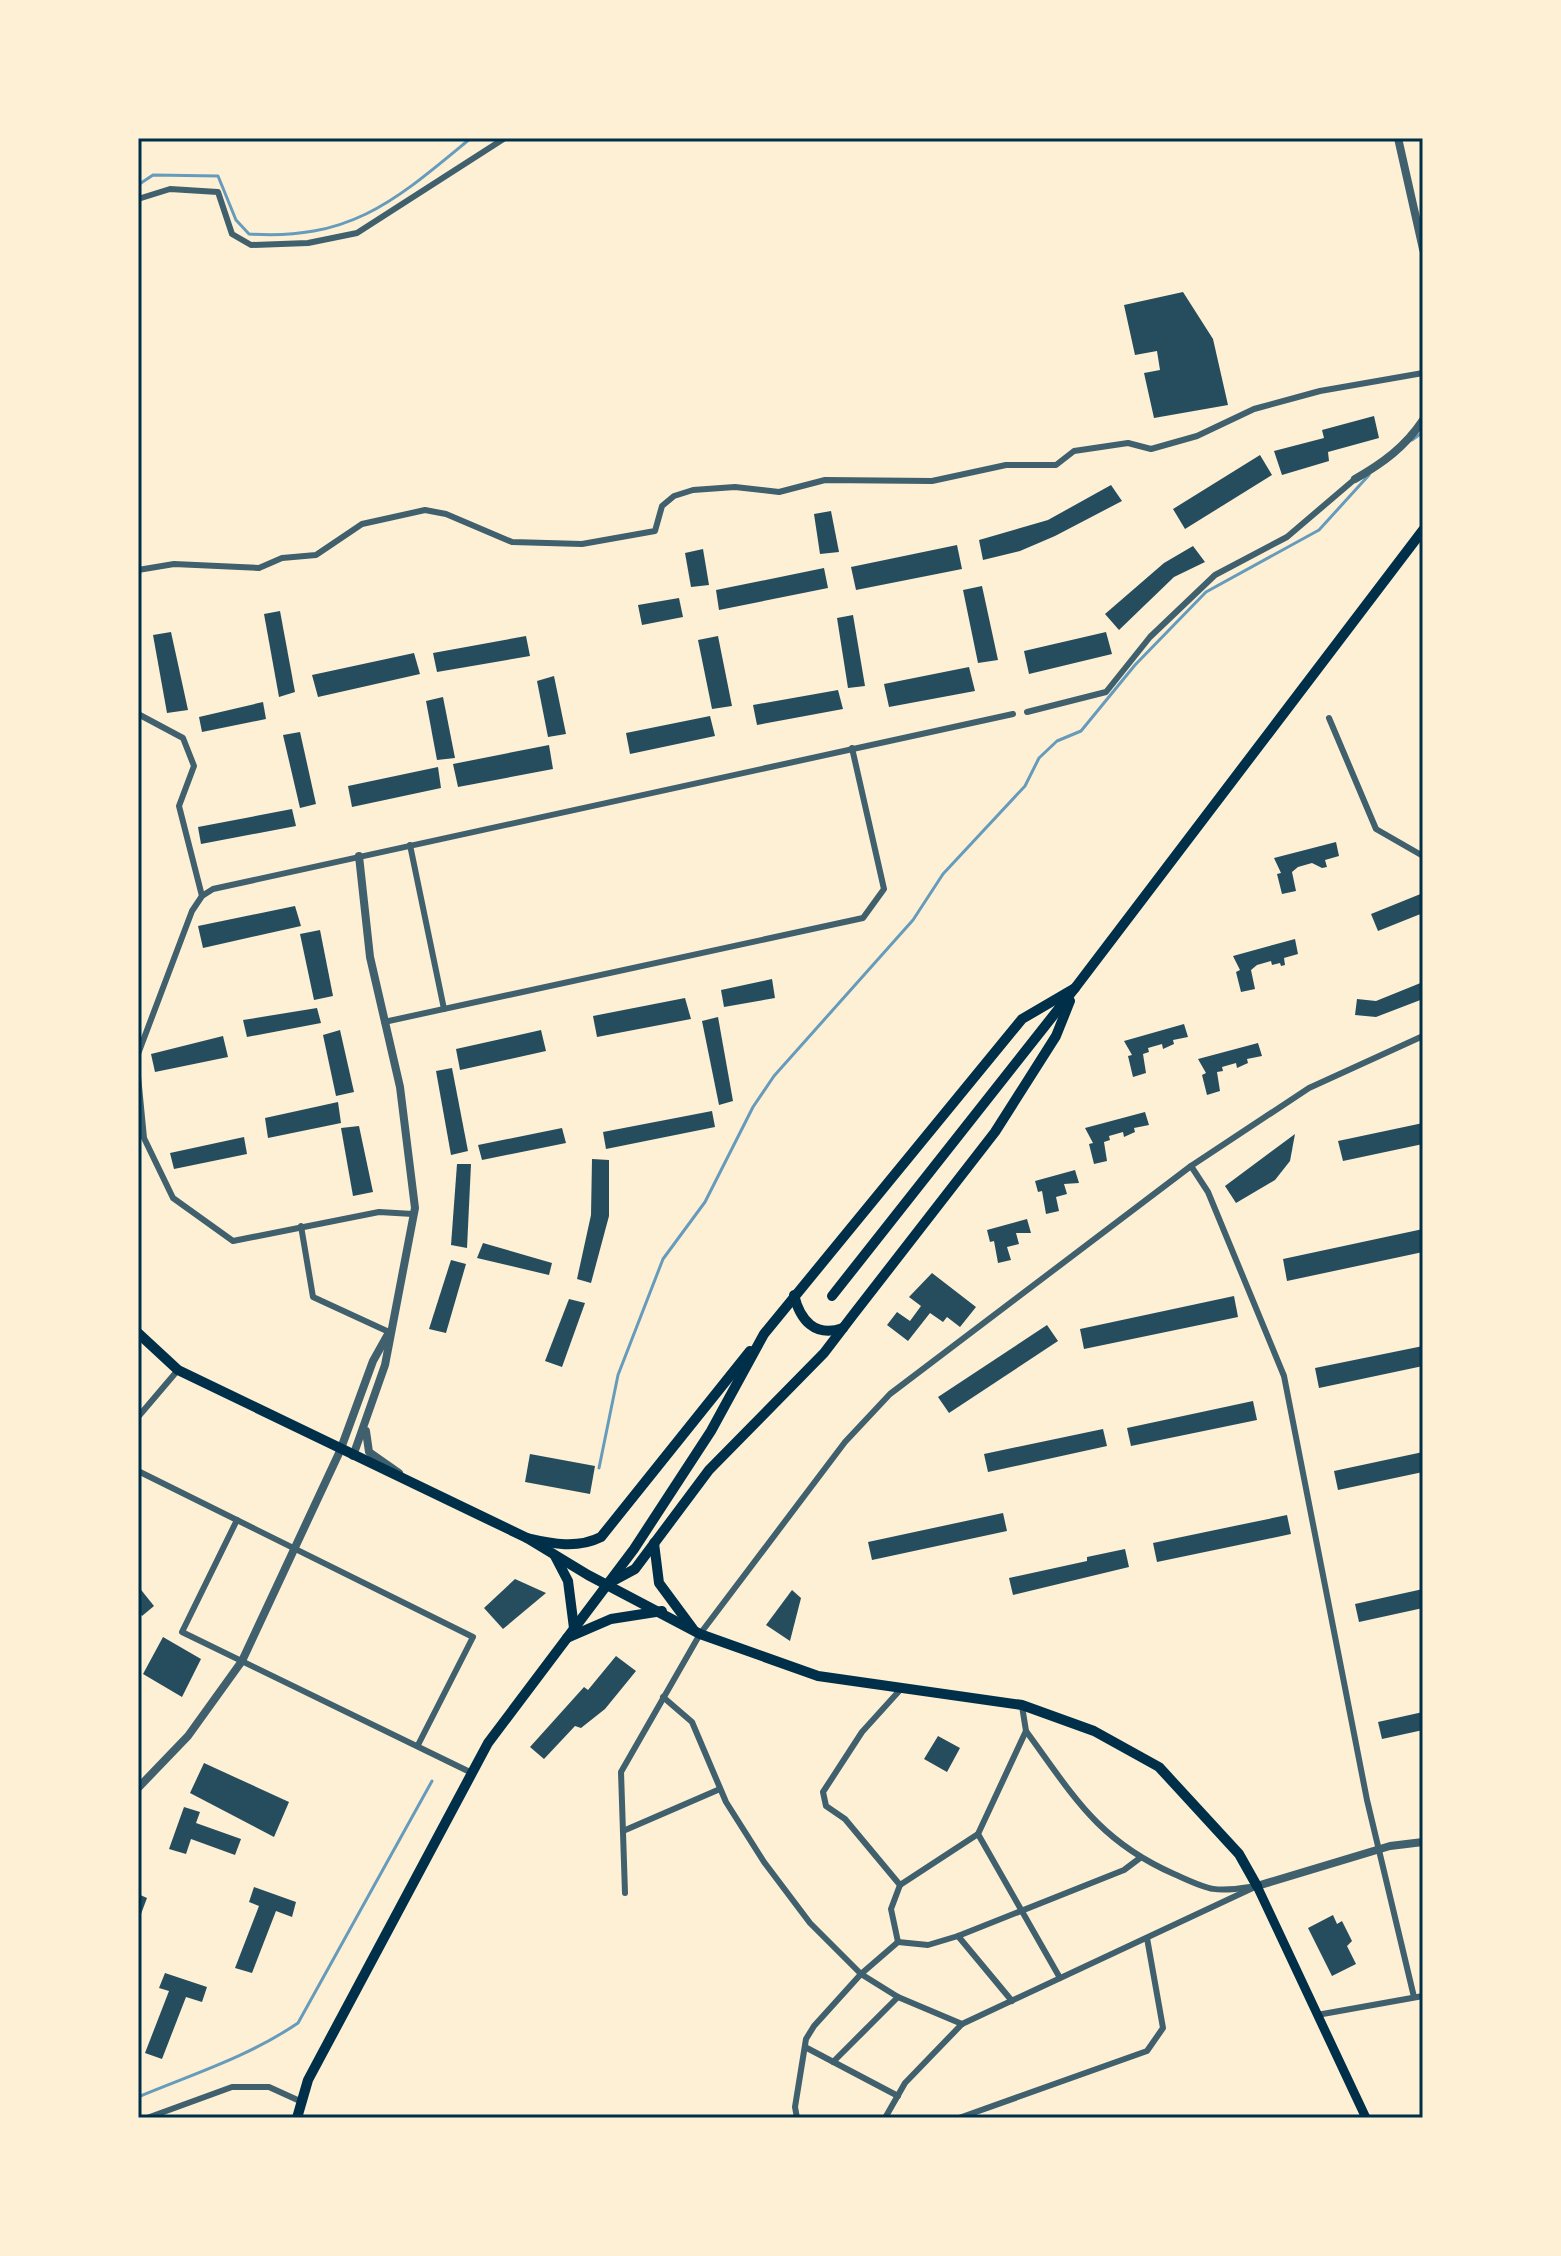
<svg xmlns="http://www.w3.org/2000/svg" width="1561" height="2256" viewBox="0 0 1561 2256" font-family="Manrope,sans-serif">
  <rect width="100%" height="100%" fill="#fdf0d5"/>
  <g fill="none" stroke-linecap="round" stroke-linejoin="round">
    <!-- stream -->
    <g stroke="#669bbc" stroke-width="3">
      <path d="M138,185L153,175L218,176L236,220L249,234C352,241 397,199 471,138"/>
      <path d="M1412,440L1423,432"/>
      <path d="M599,1468L618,1375L663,1259L705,1202L753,1107L774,1076L913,920L943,874L1025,786L1039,758L1057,741L1081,731L1135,665L1206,592L1319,530L1369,475"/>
      <path d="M138,2097C193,2074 248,2057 298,2023L432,1781"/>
    </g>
  </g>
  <!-- building -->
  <g fill="#264d5e">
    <path d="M1183,292L1213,339L1228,405L1154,418L1144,373L1160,370L1157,351L1135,355L1124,305Z"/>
    <path d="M1374,416L1379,438L1328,452L1329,461L1282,475L1274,451L1324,438L1322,430Z"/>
    <path d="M1260,455L1272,475L1185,529L1173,509Z"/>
    <path d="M1111,485L1122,501L1055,536L1020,551L983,560L979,540L1048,520Z"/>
    <path d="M831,511L839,552L820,554L814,514Z"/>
    <path d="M957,545L962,569L856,590L851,567Z"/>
    <path d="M1193,546L1205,562L1174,577L1119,630L1105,614L1164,563Z"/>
    <path d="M703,549L709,585L691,587L685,553Z"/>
    <path d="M824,568L828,588L719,610L716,590Z"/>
    <path d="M982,586L998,660L978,663L963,590Z"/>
    <path d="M679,598L683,617L642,625L638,605Z"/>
    <path d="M280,611L295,692L279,697L264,614Z"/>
    <path d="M853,615L865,686L848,688L837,618Z"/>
    <path d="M171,632L188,710L167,713L153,635Z"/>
    <path d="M1106,632L1112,654L1029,674L1024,651Z"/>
    <path d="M526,636L530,656L437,672L433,653Z"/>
    <path d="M718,636L732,706L712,709L698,640Z"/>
    <path d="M414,653L420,674L318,697L312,675Z"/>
    <path d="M969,667L975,691L889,707L884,684Z"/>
    <path d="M554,676L566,734L548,737L537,681Z"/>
    <path d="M838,690L843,709L757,725L753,705Z"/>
    <path d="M443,697L455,758L437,760L426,701Z"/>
    <path d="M263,702L266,719L202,732L199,717Z"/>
    <path d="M710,716L715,736L630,754L626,733Z"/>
    <path d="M300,732L316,804L300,808L283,735Z"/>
    <path d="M549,745L553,769L458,787L453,764Z"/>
    <path d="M438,767L441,788L352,807L348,786Z"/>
    <path d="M292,809L296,826L201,844L198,827Z"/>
    <path d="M1336,842L1339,856L1325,860L1327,867L1322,868L1312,863L1298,867L1292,872L1296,891L1282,894L1277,874L1281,873L1274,858Z"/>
    <path d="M1423,893V913L1378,931L1371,914Z"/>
    <path d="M295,906L301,926L203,948L198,926Z"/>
    <path d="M320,930L333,996L314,1000L300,934Z"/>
    <path d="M1295,939L1298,954L1284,958L1285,965L1281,966L1280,963L1272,965L1271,961L1257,965L1251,970L1255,989L1241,992L1236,972L1240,970L1233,956Z"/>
    <path d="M772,979L775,998L724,1007L721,990Z"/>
    <path d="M1423,982V999L1376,1017L1355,1015L1357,999L1376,1001Z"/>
    <path d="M685,998L691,1019L597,1037L593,1016Z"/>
    <path d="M317,1008L321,1023L247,1037L243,1020Z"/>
    <path d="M718,1017L733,1101L719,1105L702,1021Z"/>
    <path d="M1184,1024L1188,1037L1173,1040L1174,1044L1163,1049L1162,1044L1148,1048L1149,1052L1143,1054L1146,1073L1133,1077L1128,1056L1132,1055L1124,1041Z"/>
    <path d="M340,1030L354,1092L336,1096L323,1035Z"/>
    <path d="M541,1030L546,1051L460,1070L456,1049Z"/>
    <path d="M223,1036L228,1057L155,1072L151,1054Z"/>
    <path d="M1258,1043L1262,1056L1247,1059L1248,1063L1237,1068L1236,1063L1222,1067L1223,1071L1217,1072L1220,1091L1207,1095L1202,1075L1206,1073L1198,1059Z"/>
    <path d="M452,1068L468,1151L451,1155L436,1071Z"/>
    <path d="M338,1102L341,1123L268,1138L265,1118Z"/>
    <path d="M712,1111L715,1127L606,1149L603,1132Z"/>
    <path d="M1145,1112L1149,1125L1134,1128L1135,1132L1124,1137L1123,1132L1109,1136L1110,1140L1104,1142L1107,1161L1094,1164L1089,1144L1093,1143L1085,1128Z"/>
    <path d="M1423,1123V1144L1343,1161L1338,1141Z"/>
    <path d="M359,1126L373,1192L353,1196L341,1128Z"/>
    <path d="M562,1128L566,1143L482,1160L478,1145Z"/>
    <path d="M1295,1134L1290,1161L1275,1180L1236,1203L1225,1186Z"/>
    <path d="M244,1137L247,1154L174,1169L170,1153Z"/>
    <path d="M592,1159L609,1160V1216L591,1283L577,1279L591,1215Z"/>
    <path d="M457,1164H471L467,1248L451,1245Z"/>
    <path d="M1075,1170L1079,1183L1064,1184L1067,1194L1056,1197L1059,1211L1046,1214L1042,1191L1038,1192L1035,1181Z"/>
    <path d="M1027,1219L1031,1233H1016L1019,1244L1007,1247L1011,1260L998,1263L994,1241L990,1242L987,1230Z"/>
    <path d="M1423,1229V1252L1287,1281L1283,1259Z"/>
    <path d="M483,1243L552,1263L549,1275L477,1258Z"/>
    <path d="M451,1260L466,1264L446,1333L429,1329Z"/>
    <path d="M932,1273L976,1307L960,1327L947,1317L943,1322L930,1313L908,1341L887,1325L897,1312L910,1321L921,1306L909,1297Z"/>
    <path d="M1234,1296L1238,1317L1084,1349L1080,1329Z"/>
    <path d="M569,1299L585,1303L562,1367L545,1361Z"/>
    <path d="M1047,1325L1058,1341L949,1413L938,1397Z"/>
    <path d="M1423,1346V1366L1319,1388L1315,1368Z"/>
    <path d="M1253,1401L1257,1420L1131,1446L1127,1428Z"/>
    <path d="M1103,1429L1107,1446L988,1472L984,1454Z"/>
    <path d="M1423,1452V1472L1338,1490L1334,1471Z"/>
    <path d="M530,1454L595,1466L590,1494L525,1482Z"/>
    <path d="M1003,1513L1007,1531L872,1560L868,1542Z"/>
    <path d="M1287,1515L1291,1534L1157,1562L1153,1543Z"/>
    <path d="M1125,1549L1129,1567L1013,1595L1009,1578L1087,1561V1557Z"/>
    <path d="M515,1579L546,1593L503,1629L484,1608Z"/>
    <path d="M138,1586L154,1606L142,1616L138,1610Z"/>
    <path d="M1423,1589V1608L1359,1622L1355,1604Z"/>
    <path d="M792,1590L801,1598L790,1641L766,1625Z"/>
    <path d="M163,1637L201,1659L182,1697L143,1674Z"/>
    <path d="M616,1656L636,1671L605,1709L581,1728L575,1726L544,1759L530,1747L584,1687L588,1690Z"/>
    <path d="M1423,1712V1730L1382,1739L1378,1722Z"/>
    <path d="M938,1736L960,1748L947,1772L924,1759Z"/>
    <path d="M204,1763L289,1802L274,1837L190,1793Z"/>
    <path d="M184,1807L200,1812L196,1823L241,1839L235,1855L191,1839L186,1854L169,1849Z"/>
    <path d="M254,1887L296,1902L292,1917L276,1911L252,1973L235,1968L259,1906L249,1902Z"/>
    <path d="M138,1894L147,1898L141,1914L138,1913Z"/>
    <path d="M1333,1915L1337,1924L1342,1921L1352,1941L1347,1946L1356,1964L1332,1976L1308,1928Z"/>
    <path d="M165,1973L207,1987L202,2002L186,1997L162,2059L145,2053L169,1991L159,1988Z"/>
  </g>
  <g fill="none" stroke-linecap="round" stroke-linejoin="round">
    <!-- minor -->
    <g stroke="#3f606c" stroke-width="6">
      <path d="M138,199L170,189L218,192L232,234L251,245L308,243L357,233L505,138"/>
      <path d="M138,570L174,564L259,568L282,558L316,555L362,524L425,510L446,514L512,542L582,544L655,531L662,506L674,496L693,490L735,487L779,492L825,480L932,481L1006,465H1056L1074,451L1128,443L1151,449L1197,436L1254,409L1320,391L1423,373"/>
      <path d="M1027,712L1106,692L1150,637L1215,575L1287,537L1355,479"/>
      <path d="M138,714L183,738L194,766L179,806L202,896"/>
      <path d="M1329,718L1376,829L1423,856"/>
      <path d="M410,845L444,1009"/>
      <path d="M384,1022L863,918L884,889L852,748"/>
      <path d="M138,1054L192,911L202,896L213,889L1013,714"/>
      <path d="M138,1071V1053"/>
      <path d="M138,1076L144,1138L173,1198L233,1241L379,1212L413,1214"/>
      <path d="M1191,1166L1208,1192L1284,1376L1367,1800L1414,1997"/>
      <path d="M301,1226L313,1297L389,1332"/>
      <path d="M138,1417L178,1370"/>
      <path d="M138,1471L473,1637L418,1745"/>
      <path d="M237,1520L182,1632L472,1773"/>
      <path d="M663,1697L692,1722L726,1802L764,1862L810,1923L861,1974L898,1997L962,2024"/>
      <path d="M1026,1731C1073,1795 1097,1840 1174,1874C1208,1889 1212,1893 1250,1887"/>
      <path d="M623,1831L720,1789"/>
      <path d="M978,1834L1060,1978"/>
      <path d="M900,1885L978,1834L1026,1731L1022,1706"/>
      <path d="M625,1893L621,1772L700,1634L845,1442L890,1394L1191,1166L1309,1088L1423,1036"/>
      <path d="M958,1936L1012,2001"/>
      <path d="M898,1942L891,1909L900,1885L845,1819L826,1806L823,1792L862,1732L900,1690"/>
      <path d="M1317,2015L1423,1996"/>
      <path d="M805,2047L898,2096"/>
      <path d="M833,2062L898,1997"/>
      <path d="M147,2118L232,2087H269L302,2102"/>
      <path d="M797,2118L795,2107L806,2039L814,2026L861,1974L898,1942L928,1945L958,1936L1124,1870L1140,1858"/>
      <path d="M885,2118L905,2083L962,2024L1257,1886"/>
      <path d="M959,2118L1147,2051L1163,2028L1147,1938"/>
    </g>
    <!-- tertiary -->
    <g stroke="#3f606c" stroke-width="8">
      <path d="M1398,138L1423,249"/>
      <path d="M1355,479C1383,463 1405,447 1423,420"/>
      <path d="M366,1431L369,1452L399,1473"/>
      <path d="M353,1456L385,1365L415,1208L400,1087L370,957L359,856"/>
      <path d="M138,1788L188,1736L242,1661L340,1451L373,1361L387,1336"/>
      <path d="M1257,1886L1390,1846L1423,1842"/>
    </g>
    <!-- secondary -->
    <path stroke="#003049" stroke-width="9" d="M1257,1886L1366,2118"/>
    <!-- primary -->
    <g stroke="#003049" stroke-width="10">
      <path d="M138,1333L178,1370L527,1538L588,1575L700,1634L818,1676L1022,1705L1094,1731L1159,1767L1239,1854L1257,1886"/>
      <path d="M555,1556L568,1581L574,1628"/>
      <path d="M567,1638L611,1619L662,1611"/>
    </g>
    <!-- trunk -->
    <g stroke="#003049" stroke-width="10">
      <path d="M794,1295C800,1320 815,1338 843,1328"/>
      <path d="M832,1296L1075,988L1423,530"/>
      <path d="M527,1538C553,1544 577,1549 601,1537L750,1351"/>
      <path d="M654,1543L659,1583L693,1629"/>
      <path d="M609,1583L635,1569L709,1470L824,1353L853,1315L995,1132L1056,1036L1070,1001"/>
      <path d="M297,2118L308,2080L488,1743L634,1549L711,1431L764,1334L1022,1019L1075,988"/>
    </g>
  </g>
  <!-- border -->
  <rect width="1561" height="2256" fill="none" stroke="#fdf0d5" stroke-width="280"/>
  <rect x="140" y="140" width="1281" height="1976" fill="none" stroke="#003049" stroke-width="3"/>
</svg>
